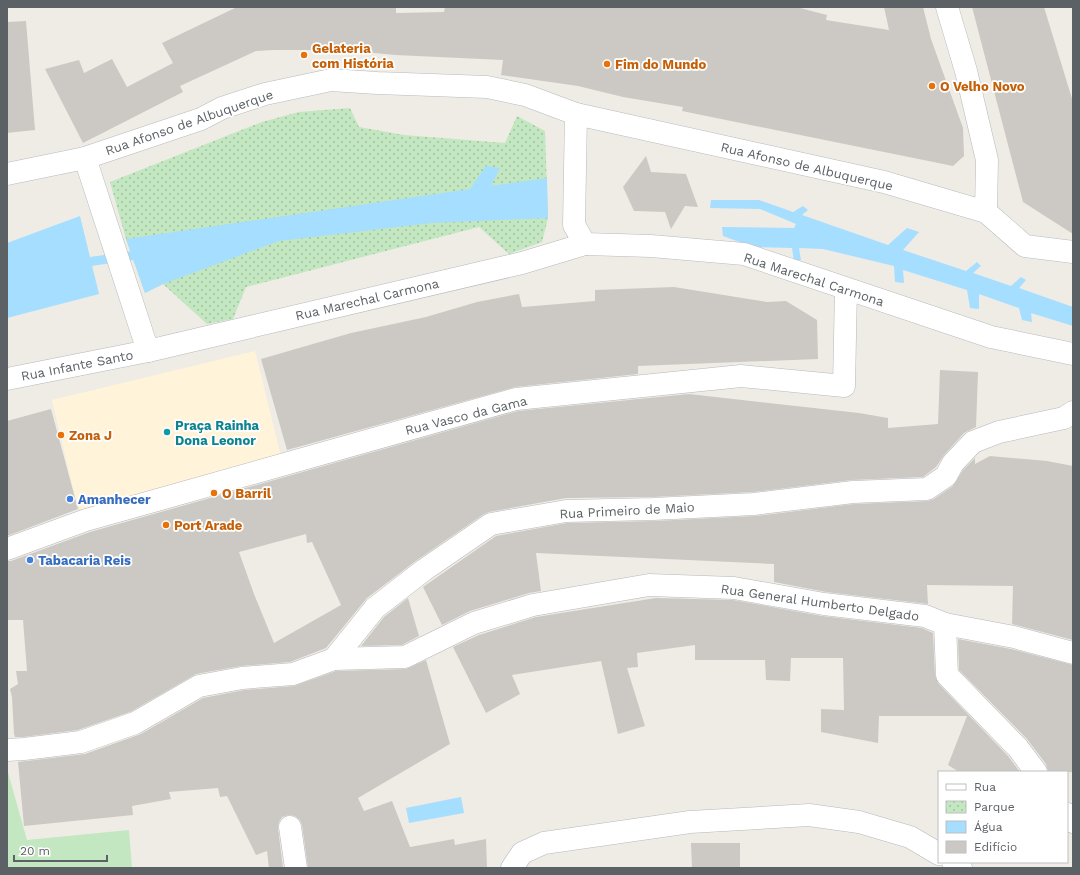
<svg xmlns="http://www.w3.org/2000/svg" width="1080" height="875" viewBox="0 0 1080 875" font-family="'Work Sans',sans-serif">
  <defs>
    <pattern id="park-dots" width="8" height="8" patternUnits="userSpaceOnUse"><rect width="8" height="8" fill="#c3e7c0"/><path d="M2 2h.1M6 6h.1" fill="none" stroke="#a2bfa0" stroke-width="1.8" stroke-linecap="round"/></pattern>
  </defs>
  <rect width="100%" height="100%" fill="#efece5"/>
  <!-- commercial -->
  <path fill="#fff4da" d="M255,351L283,464L86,520L76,501L52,400Z"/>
  <!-- green -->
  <path fill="#c3e7c0" d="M7,769L27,840L129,830L132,868H7Z"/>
  <!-- park -->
  <path fill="url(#park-dots)" d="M350,108L359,127L404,135L505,143L517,116L545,131L548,218L542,242L509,254L479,227L246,287L233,319L207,324L163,284L145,293L126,239L110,182L262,122L299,112Z"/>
  <!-- water -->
  <g fill="#a5deff">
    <path d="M486,166L500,168L491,186L547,178L548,218L431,223L279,241L163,284L145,293L126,239L470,189Z"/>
    <path d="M711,200H759L793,212L803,206L808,210L802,215L888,245L907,228L919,232L903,250L966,271L977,262L981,266L973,273L1011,286L1021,277L1026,280L1019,288L1073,307V326L1031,313L1032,322L1022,320L1019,308L979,294V309L970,308L967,290L903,270L904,283L895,282L894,266L823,249L799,248L801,260L794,261L792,248L753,247L723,236L722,227L794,228L796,224L760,209L710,208Z"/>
    <path d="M80,216L99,294L7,318V243Z"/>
    <path d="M461,797L464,813L409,823L406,808Z"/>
  </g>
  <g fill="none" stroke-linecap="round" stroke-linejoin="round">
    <!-- stream -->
    <path stroke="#a5deff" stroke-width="9" d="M80,263L143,254"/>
  </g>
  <!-- building -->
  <g fill="#ccc9c4" fill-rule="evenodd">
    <path d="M237,7H396V13L444,12L445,7H796L827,15L826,20L889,30L884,7H923L931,39L963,128L964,156L953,166L682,111L683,107L623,97L578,86L501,75L503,60L395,55L344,50H274L256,51L180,86L183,92L83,143L45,69L79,60L84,73L112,59L127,87L173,63L162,43Z"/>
    <path d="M972,7H1044L1073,102V234L1023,202Z"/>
    <path d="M26,21L35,130L7,133V22Z"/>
    <path d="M646,156L651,172L686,174L698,207L685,206L671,229L665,212L634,211L623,187Z"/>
    <path d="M674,287L767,302L786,301L817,320L818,359L638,366V374L515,387L287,450L261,359L351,333L426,317L477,302L519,294L522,307L595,301V290Z"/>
    <path d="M940,370L978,372L976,427L964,433L944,455L936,467L923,477L852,480L753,492L653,497L566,498L489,512L484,514L417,560L367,598L326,648L290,662L241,666L196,674L130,712L78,730L23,737H15L14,734L12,697L10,689L18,684L16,671H27L23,620H7V561H11L90,532L518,411L689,394L859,413L888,418V428L938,424ZM306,534L307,543L312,542L341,605L274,643L254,594L239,552Z"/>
    <path d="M51,409L78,509L7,536V421Z"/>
    <path d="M990,456L1047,461L1073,466V640L1012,624L1013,586L927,585L928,604L826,592L774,582V564L536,553L541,591L529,593L470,611L442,625L423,587L496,536L567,523L654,521L755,516L854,504L928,501L934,499L953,486L963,470L975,458V464Z"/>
    <path d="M408,598L419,636L402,645L361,646L384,617Z"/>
    <path d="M656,598L733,600L822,616L922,628L933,633L935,675L938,683L1008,756L1020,772H959L948,765L967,716H879L878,743L821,732V709L844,710L843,658H791L790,681L766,680L765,660H695V645L637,653L638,667L627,668L645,726L618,734L601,661L512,675L520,694L486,713L453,647L479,635L536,617Z"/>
    <path d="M958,639L1011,649L1073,665V772H1048L1046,764L1027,739L959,670Z"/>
    <path d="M426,660L450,744L358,798L364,811L392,801L410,847L454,839L455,845L486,839L487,868H308L302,825L300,820L295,816L289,815L282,817L279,822L278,828L283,868H269L267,851L256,855L227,796L220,797L218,788L169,792L171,799L132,806L133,815L24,826L18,762L85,754L141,734L203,698L244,690L294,686L336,671L406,669Z"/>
    <path d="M691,843H740V868H692Z"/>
  </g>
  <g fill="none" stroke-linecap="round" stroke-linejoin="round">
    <!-- street-tunnel -->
    <path stroke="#cac9c5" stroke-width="22" stroke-dasharray="22 11" stroke-linecap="butt" d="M186,515L191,534"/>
    <defs>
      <g id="street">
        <path d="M7,379L148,351L522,263L585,244"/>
        <path d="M7,549L86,520L516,399L741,376L844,386L846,289"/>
        <path d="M945,624L947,675L1018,748L1036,772"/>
        <path d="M334,659L405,657L474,623L533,605L649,585L734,588L824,604L925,616L945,624L1014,637L1073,653"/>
        <path d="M7,750L24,749L81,742L135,723L199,686L242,678L293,674L334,659L375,608L424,570L491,524L566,511L653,509L754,504L853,492L927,489L946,476L953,463L973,442L999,432L1064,418L1073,412"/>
        <path d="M1067,814L1073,822"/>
        <path d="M290,827L296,868"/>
        <path d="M953,862L961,868"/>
        <path d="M512,868L522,853L544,843L690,822L809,815L859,822L910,837L939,854"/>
      </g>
      <g id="secondary">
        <path d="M947,7L966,71L987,160L986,212"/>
        <path d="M576,114L574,225L585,244L651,246L744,254L991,337L1073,354"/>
        <path d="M85,158L148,351"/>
        <path d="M7,174L85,158L201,119L222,108L265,94L331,80L377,83L487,87L525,95L576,114L884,182L986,212L1025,246L1073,252"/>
      </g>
    </defs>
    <!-- street casing -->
    <use href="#street" stroke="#b5b8bc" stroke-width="23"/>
    <!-- secondary casing -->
    <use href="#secondary" stroke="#b6babf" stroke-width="23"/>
    <!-- street -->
    <use href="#street" stroke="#fff" stroke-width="22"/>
    <!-- secondary -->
    <use href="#secondary" stroke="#fff" stroke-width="22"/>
  </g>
  <!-- markers -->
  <g fill="#e8710a" stroke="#fff" stroke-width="1.5">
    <circle cx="304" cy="55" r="4"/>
    <circle cx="607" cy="64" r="4"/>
    <circle cx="932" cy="86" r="4"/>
    <circle cx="61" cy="435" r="4"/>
    <circle cx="214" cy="493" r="4"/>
    <circle cx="166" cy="525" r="4"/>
  </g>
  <circle fill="#0f9aa8" stroke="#fff" stroke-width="1.5" cx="167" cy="432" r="4"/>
  <g fill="#3f7fe0" stroke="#fff" stroke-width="1.5">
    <circle cx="70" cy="499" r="4"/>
    <circle cx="30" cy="560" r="4"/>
  </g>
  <g text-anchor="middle" stroke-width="3.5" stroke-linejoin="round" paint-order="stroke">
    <!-- food labels -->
    <g font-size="13" font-weight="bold" fill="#c56008" stroke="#fff" text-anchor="start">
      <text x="312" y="53">Gelateria<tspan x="312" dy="15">com História</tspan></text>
      <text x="615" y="69">Fim do Mundo</text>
      <text x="940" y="91">O Velho Novo</text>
      <text x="69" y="440">Zona J</text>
      <text x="222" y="498">O Barril</text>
      <text x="174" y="530">Port Arade</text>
    </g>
    <!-- street labels -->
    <g font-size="13" fill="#5c6165" stroke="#fff">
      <text transform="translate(189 122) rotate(-19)" y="5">Rua Afonso de Albuquerque</text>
      <text transform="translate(807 166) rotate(13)" y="5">Rua Afonso de Albuquerque</text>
      <text transform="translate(814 279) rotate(18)" y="5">Rua Marechal Carmona</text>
      <text transform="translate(367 299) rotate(-13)" y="5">Rua Marechal Carmona</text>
      <text transform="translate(77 365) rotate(-11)" y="5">Rua Infante Santo</text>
      <text transform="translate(466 415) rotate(-14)" y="5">Rua Vasco da Gama</text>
      <text transform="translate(627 510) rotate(-3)" y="5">Rua Primeiro de Maio</text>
      <text transform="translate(820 602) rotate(8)" y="5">Rua General Humberto Delgado</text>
    </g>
    <!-- culture labels -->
    <g font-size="13" font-weight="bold" fill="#0d838f" stroke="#fff" text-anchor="start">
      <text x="175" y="430">Praça Rainha<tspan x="175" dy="15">Dona Leonor</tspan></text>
    </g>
    <!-- shop labels -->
    <g font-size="13" font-weight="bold" fill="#366cbe" stroke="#fff" text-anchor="start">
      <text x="78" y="504">Amanhecer</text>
      <text x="38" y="565">Tabacaria Reis</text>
    </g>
  </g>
  <!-- border -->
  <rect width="1080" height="875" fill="none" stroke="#5c6165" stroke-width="16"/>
  <!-- legend -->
  <rect x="938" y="771" width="130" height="92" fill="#ffffff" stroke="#bec0c1"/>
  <rect x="946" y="784" width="20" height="6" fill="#ffffff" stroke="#bec0c1"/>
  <text x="974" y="791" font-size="12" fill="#5c6165">Rua</text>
  <rect x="946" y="801" width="20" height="12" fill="url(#park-dots)" stroke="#bec0c1"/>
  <text x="974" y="811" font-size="12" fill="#5c6165">Parque</text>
  <rect x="946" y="821" width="20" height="12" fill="#a5deff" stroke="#bec0c1"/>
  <text x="974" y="831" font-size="12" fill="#5c6165">Água</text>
  <rect x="946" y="841" width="20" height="12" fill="#ccc9c4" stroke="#bec0c1"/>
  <text x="974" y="851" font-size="12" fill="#5c6165">Edifício</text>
  <!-- scale -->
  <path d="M14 855v6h93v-6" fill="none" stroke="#5c6165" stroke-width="2"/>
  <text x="20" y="855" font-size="12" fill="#5c6165" stroke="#ffffff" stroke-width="3" paint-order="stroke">20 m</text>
</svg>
